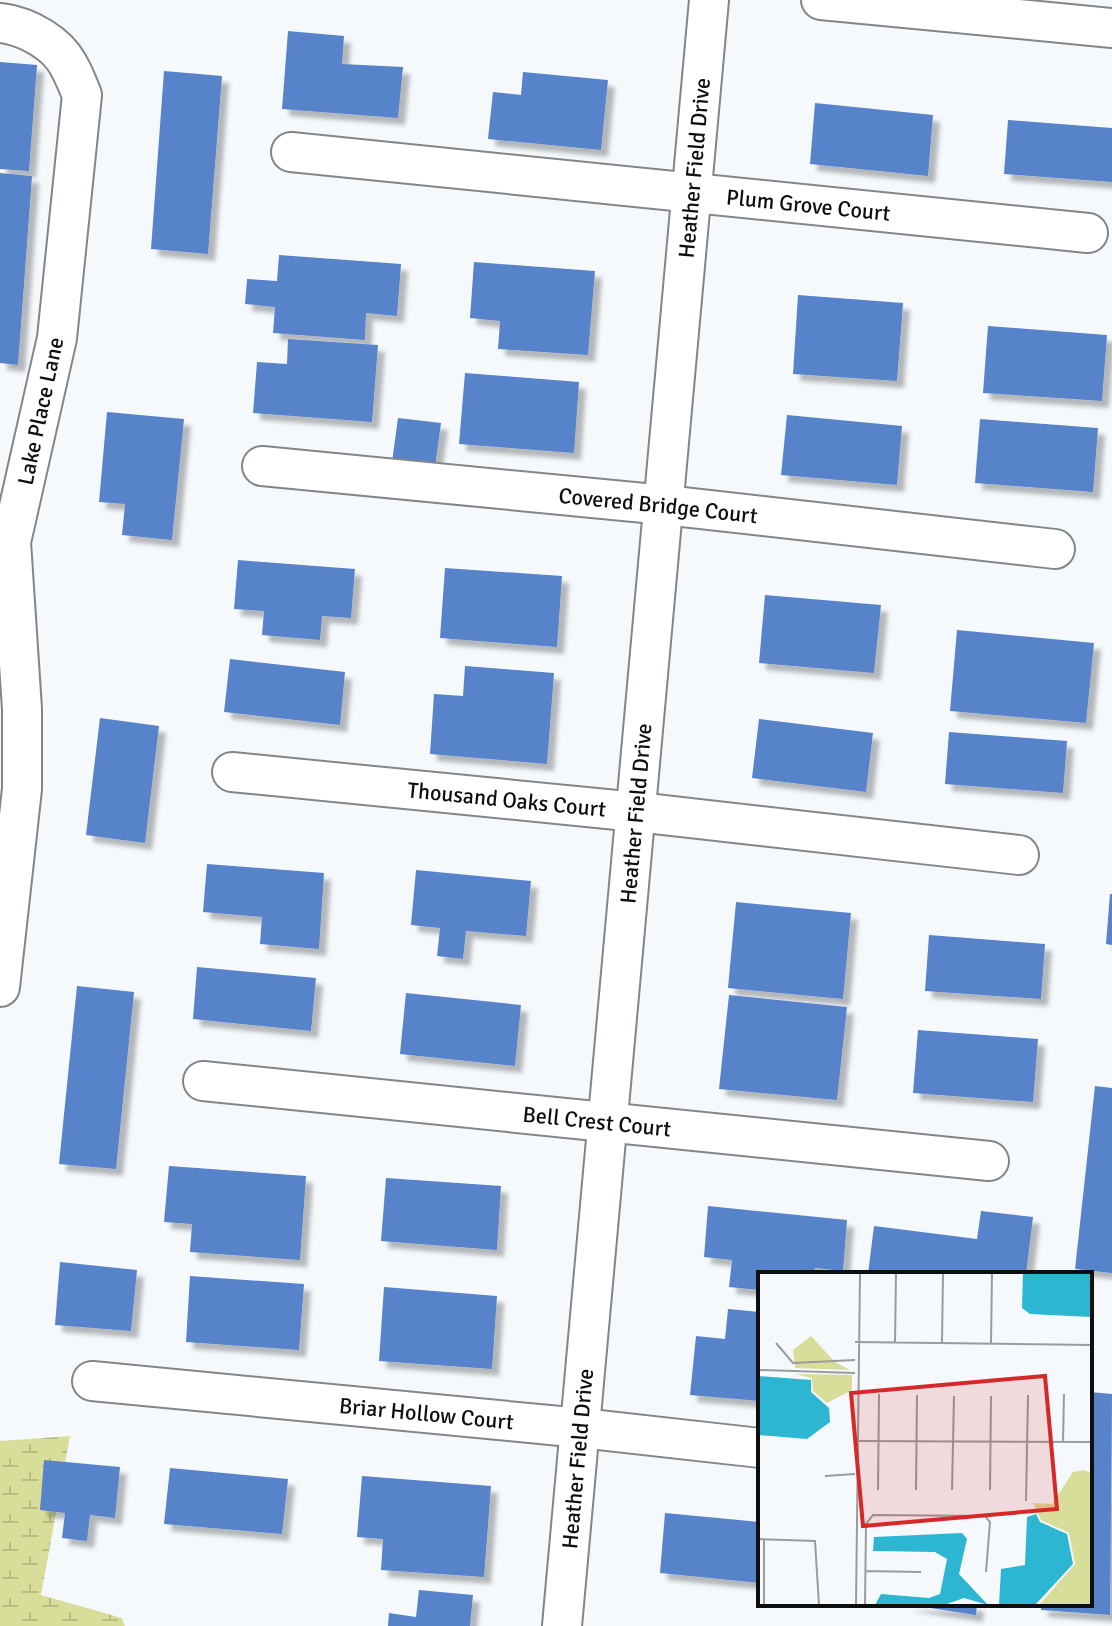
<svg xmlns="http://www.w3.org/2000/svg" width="1112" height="1626" viewBox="0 0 1112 1626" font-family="Signika,sans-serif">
  <defs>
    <pattern id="wetland-marsh" width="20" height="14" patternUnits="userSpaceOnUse" patternTransform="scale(2)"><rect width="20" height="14" fill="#d8de99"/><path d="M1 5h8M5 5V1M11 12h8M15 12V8" fill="none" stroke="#b8bd83"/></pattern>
    <filter id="shadow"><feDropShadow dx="7" dy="7" stdDeviation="2" flood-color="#0004"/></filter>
  </defs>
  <rect width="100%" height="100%" fill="#f6f9fc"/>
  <!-- wetland -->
  <path fill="url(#wetland-marsh)" d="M70,1436L41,1595L122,1618L125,1626H0V1441Z"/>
  <!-- building -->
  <g fill="#5783c9" filter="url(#shadow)">
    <path d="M288,31L344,36L342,64L403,67L398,118L282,109Z"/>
    <path d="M0,62L37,65L29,171L0,169Z"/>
    <path d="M164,71L222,76L208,254L151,249Z"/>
    <path d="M523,72L608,80L601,150L488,139L493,92L521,95Z"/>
    <path d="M815,103L933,115L928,176L810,164Z"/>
    <path d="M1008,120L1112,128V182L1004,174Z"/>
    <path d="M0,173L32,176L18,365L0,363Z"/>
    <path d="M279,255L401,264L397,316L366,313L365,340L273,333L275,307L245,304L247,279L277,281Z"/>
    <path d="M474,262L595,271L588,355L498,349L500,321L470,318Z"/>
    <path d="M798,295L903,303L897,381L793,374Z"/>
    <path d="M988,326L1107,335L1102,401L983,393Z"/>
    <path d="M288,339L378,345L372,422L253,413L257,362L287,364Z"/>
    <path d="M465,373L579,382L574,453L459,444Z"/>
    <path d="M107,412L184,419L172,540L122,535L125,504L99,502Z"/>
    <path d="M787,415L902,426L897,485L781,475Z"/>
    <path d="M398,418L441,423L435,467L392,462Z"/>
    <path d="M980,419L1098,428L1093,492L975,483Z"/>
    <path d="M238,560L355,569L351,618L322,616L320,640L262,635L264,611L234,609Z"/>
    <path d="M445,568L562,576L557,647L440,638Z"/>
    <path d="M765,595L881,605L874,673L759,663Z"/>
    <path d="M957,630L1094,643L1086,723L950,711Z"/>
    <path d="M230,659L345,672L340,725L224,712Z"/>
    <path d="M465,666L554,673L547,764L430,754L434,694L463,696Z"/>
    <path d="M100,718L159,726L145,843L86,835Z"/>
    <path d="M759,719L873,733L866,792L752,778Z"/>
    <path d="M949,732L1067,741L1063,793L945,784Z"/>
    <path d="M207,864L324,873L319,949L260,944L262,917L203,912Z"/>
    <path d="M416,870L531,881L526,936L466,931L463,959L437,956L440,928L411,925Z"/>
    <path d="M1110,894H1112V945L1106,944Z"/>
    <path d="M736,902L851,913L843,999L728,988Z"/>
    <path d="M929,935L1045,944L1041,999L925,991Z"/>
    <path d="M197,967L316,978L311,1031L193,1019Z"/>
    <path d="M77,986L134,992L116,1169L59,1164Z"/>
    <path d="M406,993L521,1005L515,1066L400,1054Z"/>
    <path d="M729,995L847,1007L837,1100L719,1089Z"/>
    <path d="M918,1030L1038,1039L1033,1102L913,1093Z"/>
    <path d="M1095,1086L1112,1088V1273L1075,1269Z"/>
    <path d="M169,1166L306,1176L300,1260L190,1252L192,1224L164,1222Z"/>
    <path d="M386,1178L501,1186L497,1250L381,1241Z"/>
    <path d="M708,1206L847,1220L843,1271L815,1268L814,1274H760V1290L729,1287L732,1260L704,1257Z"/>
    <path d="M981,1211L1033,1217L1026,1274H868L874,1226L977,1239Z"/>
    <path d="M60,1262L137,1270L131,1331L55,1325Z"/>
    <path d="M190,1276L304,1284L299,1350L186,1342Z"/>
    <path d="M384,1287L497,1296L492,1369L379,1361Z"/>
    <path d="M728,1309L760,1312V1401L690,1395L696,1336L725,1339Z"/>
    <path d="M1090,1392L1112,1394L1110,1615L1041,1610V1604H1090Z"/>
    <path d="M44,1460L120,1467L115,1518L90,1515L87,1541L62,1538L65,1513L40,1510Z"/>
    <path d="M170,1468L288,1479L282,1534L164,1524Z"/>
    <path d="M362,1476L491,1486L484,1577L381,1570L383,1539L357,1537Z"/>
    <path d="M665,1513L760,1522V1583L660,1573Z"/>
    <path d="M419,1590L473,1595L470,1626H388L389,1613L416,1617Z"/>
    <path d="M904,1604H977L976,1615Z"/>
  </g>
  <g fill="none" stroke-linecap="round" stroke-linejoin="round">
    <defs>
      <g id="minor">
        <path d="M821,0L1112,28"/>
        <path d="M0,23C12,24 20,27 31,32C63,48 69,63 82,95L57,338L11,542L22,709V789L0,987"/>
        <path id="s1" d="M291,152L1088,233"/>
        <path id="s2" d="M262,466L665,505L1055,549"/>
        <path id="s3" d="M232,772L637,812L1019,855"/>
        <path id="s4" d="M203,1081L989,1161"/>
        <path id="s5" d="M92,1381L581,1428L760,1448"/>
        <path id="s6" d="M562,1626L709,0"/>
      </g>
    </defs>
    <!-- minor casing -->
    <use href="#minor" stroke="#838588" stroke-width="42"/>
    <!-- minor -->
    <use href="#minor" stroke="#fff" stroke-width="38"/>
  </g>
  <g text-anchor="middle" stroke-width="6" stroke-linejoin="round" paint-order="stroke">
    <!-- street labels -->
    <g font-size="22" fill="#0d0e0f" stroke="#fff">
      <text dy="8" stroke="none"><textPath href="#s6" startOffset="1464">Heather Field Drive</textPath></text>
      <text dy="8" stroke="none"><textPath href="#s1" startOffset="520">Plum Grove Court</textPath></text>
      <text transform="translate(40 411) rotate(-78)" y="8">Lake Place Lane</text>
      <text dy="8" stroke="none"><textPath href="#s2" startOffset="398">Covered Bridge Court</textPath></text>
      <text dy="8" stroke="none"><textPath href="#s3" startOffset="276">Thousand Oaks Court</textPath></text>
      <text dy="8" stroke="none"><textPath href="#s6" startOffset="816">Heather Field Drive</textPath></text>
      <text dy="8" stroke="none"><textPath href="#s4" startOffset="396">Bell Crest Court</textPath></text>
      <text dy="8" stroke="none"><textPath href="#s5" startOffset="336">Briar Hollow Court</textPath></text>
      <text dy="8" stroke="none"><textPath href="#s6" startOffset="168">Heather Field Drive</textPath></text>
    </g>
  </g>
  <!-- overview -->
  <g transform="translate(758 1272)">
    <rect width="334" height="334" fill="#f6f9fc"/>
    <path d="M53,64L77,90L92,98L37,96L35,78ZM37,102L94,103V118L69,131L55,119L54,106ZM326,198L334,201V333H281L317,292L311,261L283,248L275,231L294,232L315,200Z" fill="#d8de99"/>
    <path d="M265,1H334V45L272,42L264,36ZM0,104L53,108V120L71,136L72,150L49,167L0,163ZM278,242L282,250L309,262L315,292L277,333H241L243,297L267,293L269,245ZM204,261L209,267L201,302L230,333L206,326L186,333H117L123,322L171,326L182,322L189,287L177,280L115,279L116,265Z" fill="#2cb6d2"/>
    <path fill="none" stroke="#999b9d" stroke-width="2" d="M97,70L334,73M18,71L35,91L97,88M137,71L138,1M184,71L185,1M233,71L234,1M0,98L97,101M96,169L334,170M305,170L306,122M67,204L97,202M120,218L121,122M158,218L159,123M194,218L196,124M232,218L233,124M268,229L270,123M0,267L57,269L61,333M108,299L163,300M6,333V267M98,333L102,1M107,333L108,252L115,243L227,244L232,250L228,300"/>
    <path fill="#d62828" fill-opacity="0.15" stroke="#d62828" stroke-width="4" d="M287,104L299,237L105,254L93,121Z"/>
    <rect width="334" height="334" fill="none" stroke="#0d0e0f" stroke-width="4"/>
  </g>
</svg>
